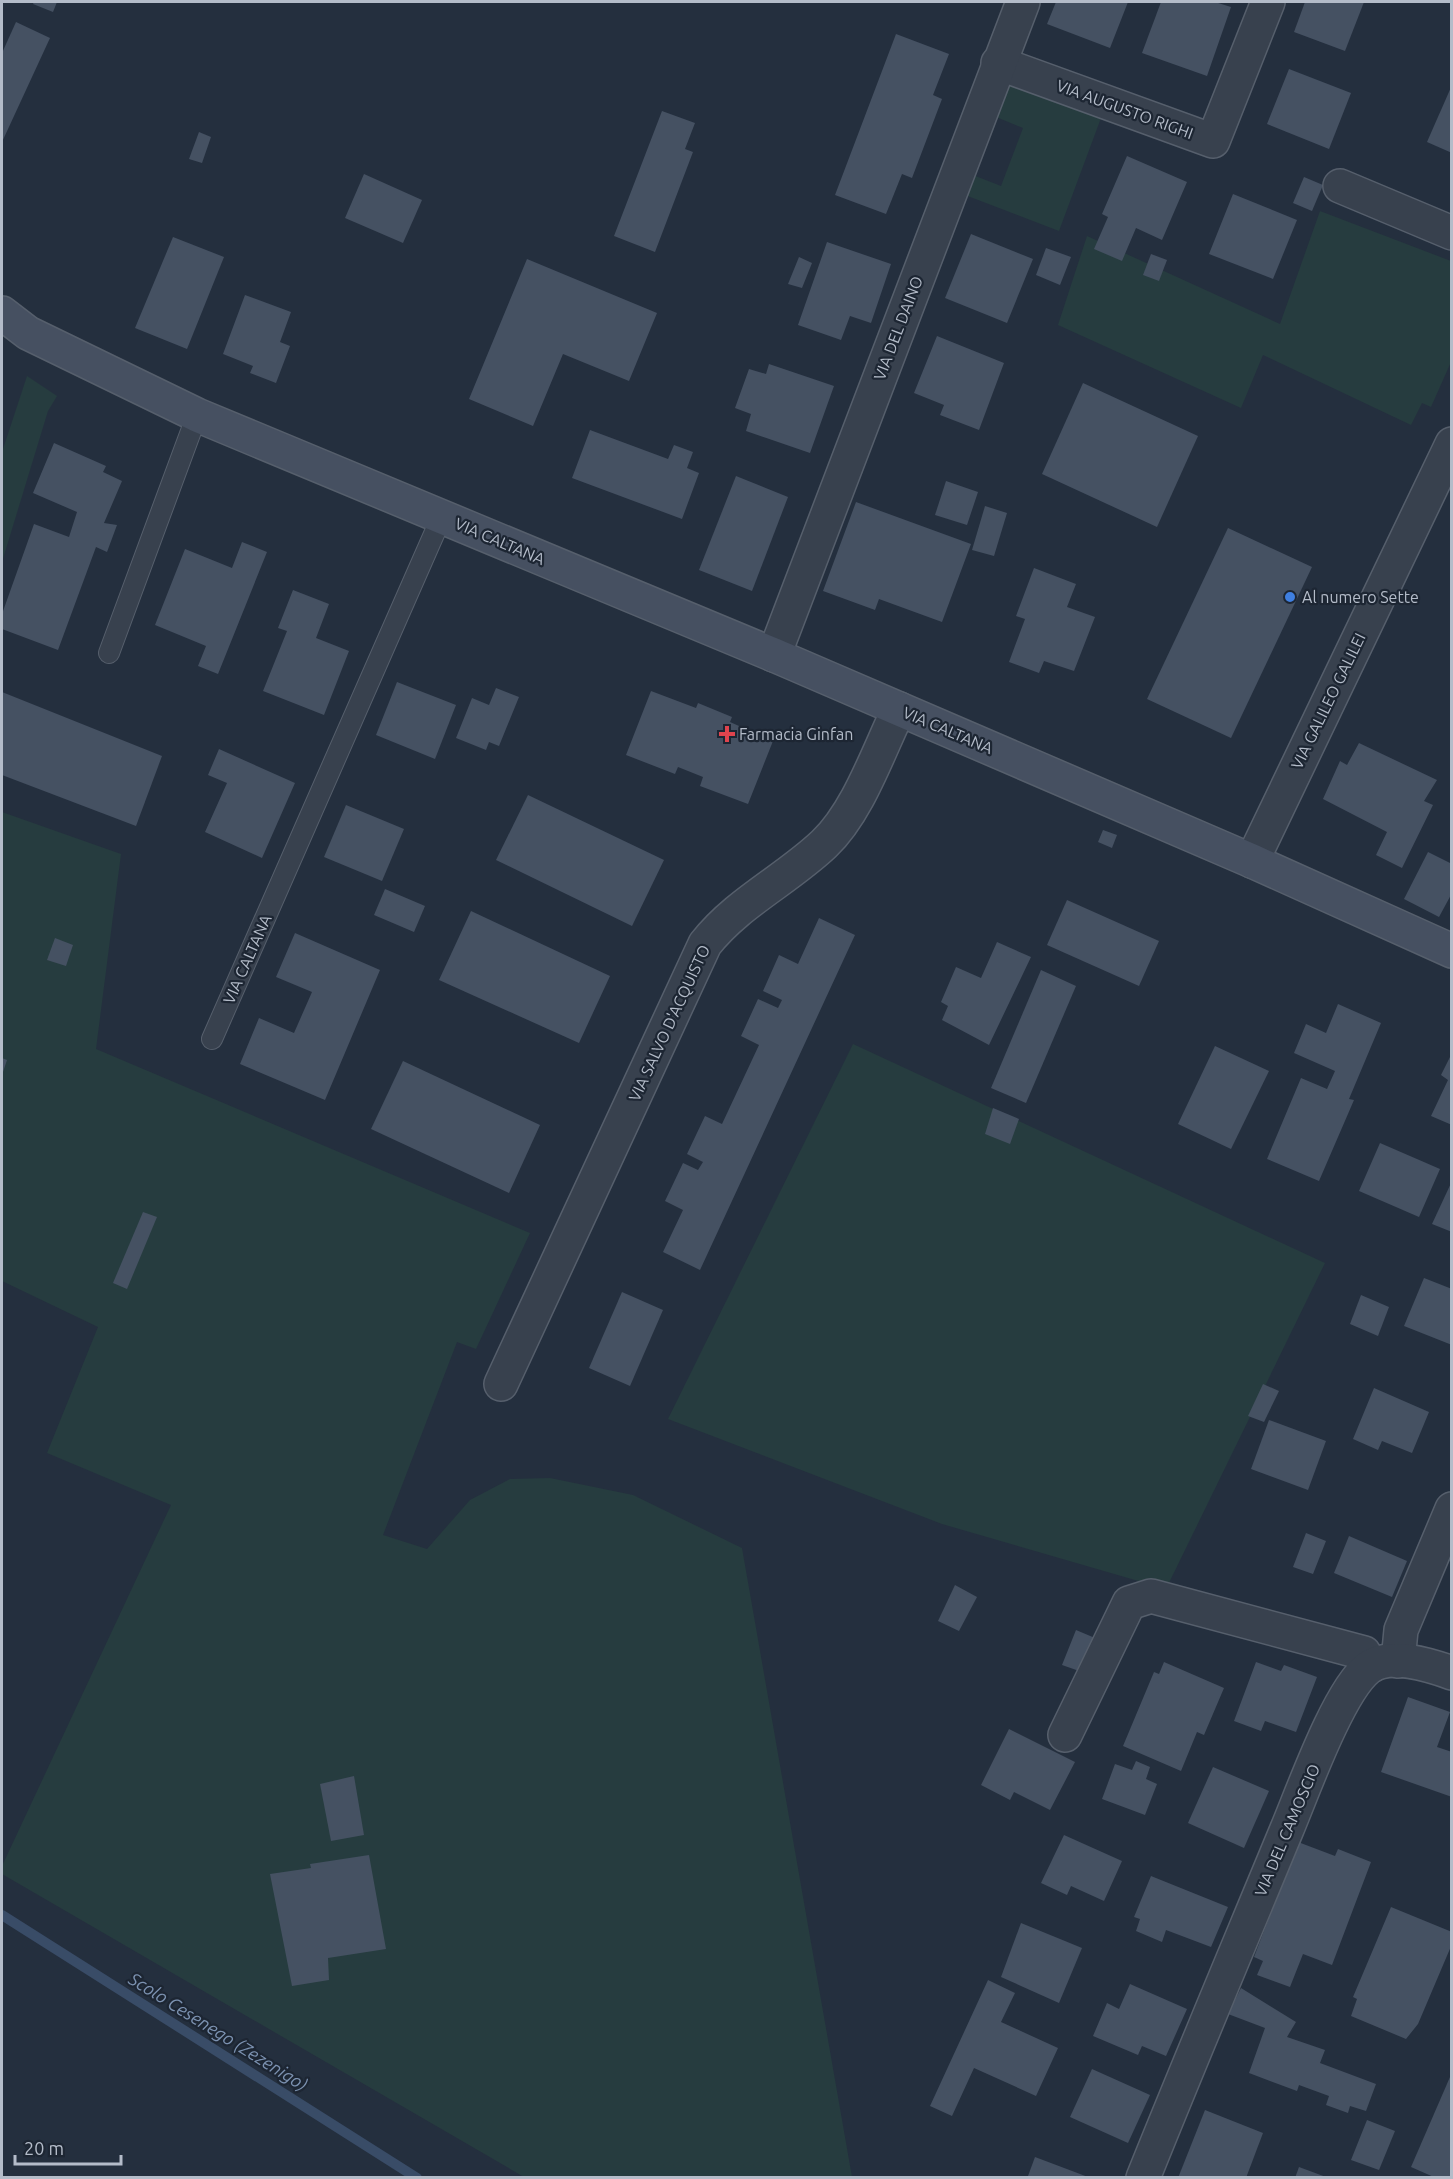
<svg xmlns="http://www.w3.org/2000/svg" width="1453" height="2179" viewBox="0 0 1453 2179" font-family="Ubuntu,sans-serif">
  <rect width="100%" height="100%" fill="#242f3e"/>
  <!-- green -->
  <g fill="#263c3f">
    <path d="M1010,83L1101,118L1059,231L965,195L973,175L1001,186L1023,128L996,117Z"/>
    <path d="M1320,211L1451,261V362L1431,407L1422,403L1411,425L1263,355L1241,408L1058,325L1087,236L1280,324Z"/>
    <path d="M27,376L57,396L48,411L2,562V452Z"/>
    <path d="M2,812L121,854L96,1049L530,1233L476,1349L457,1342L383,1535L427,1549L470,1500L510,1479L550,1478L633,1495L742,1548L852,2177H524L2,1874V1866L171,1505L47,1453L98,1327L2,1281Z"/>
    <path d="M853,1044L1325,1263L1166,1589L942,1524L668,1419Z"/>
  </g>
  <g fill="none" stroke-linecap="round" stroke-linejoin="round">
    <!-- stream -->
    <path stroke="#394c67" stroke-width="10" d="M2,1915L417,2178"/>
  </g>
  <!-- building -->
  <g fill="#455162">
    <path d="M34,2H57L53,12L33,4Z"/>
    <path d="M1056,2H1128L1110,48L1047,24Z"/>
    <path d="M1161,2H1215L1231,7L1207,76L1142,53Z"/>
    <path d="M1305,2H1364L1345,51L1294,32Z"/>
    <path d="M16,22L50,38L2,142V53Z"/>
    <path d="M896,34L949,54L933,95L942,99L912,178L902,174L886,214L835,195Z"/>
    <path d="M1289,69L1351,93L1329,149L1267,124Z"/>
    <path d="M1452,85V153L1427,142Z"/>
    <path d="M662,111L695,123L685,149L693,152L655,252L614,236Z"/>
    <path d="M199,132L211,137L202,163L189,159Z"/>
    <path d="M1127,156L1187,182L1162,240L1136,228L1122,261L1094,249L1108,217L1102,214Z"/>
    <path d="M364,174L422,200L403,243L345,218Z"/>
    <path d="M1304,177L1323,185L1312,211L1293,203Z"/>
    <path d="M1233,194L1297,220L1273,279L1209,254Z"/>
    <path d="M971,234L1033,259L1007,323L945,298Z"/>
    <path d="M173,237L224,257L187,349L135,328Z"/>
    <path d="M827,242L891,264L871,323L850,316L841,340L798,325Z"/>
    <path d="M1046,248L1071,257L1060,285L1036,275Z"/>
    <path d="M1151,254L1167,260L1159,281L1143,275Z"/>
    <path d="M799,257L812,263L802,288L788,284Z"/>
    <path d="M527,259L657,313L629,381L563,354L533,426L469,399Z"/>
    <path d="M245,295L291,312L280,342L290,346L276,383L250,373L253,366L223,354Z"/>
    <path d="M937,336L1004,363L979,430L940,415L944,405L914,393Z"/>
    <path d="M769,364L834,386L810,453L746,431L751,414L735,408L749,369L766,374Z"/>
    <path d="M1083,383L1198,436L1157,527L1042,474Z"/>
    <path d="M590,430L668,459L674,445L693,452L687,468L699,473L682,519L572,478Z"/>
    <path d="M54,443L106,466L103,472L122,481L104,523L117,525L107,552L96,547L58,650L2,629V614L34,524L69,537L77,512L33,493Z"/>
    <path d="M736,476L788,497L752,591L699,570Z"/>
    <path d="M946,481L978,492L967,525L935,515Z"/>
    <path d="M856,502L971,544L942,622L879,599L875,610L823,591Z"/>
    <path d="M985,506L1007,513L994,556L972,550Z"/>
    <path d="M1228,528L1312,567L1231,738L1147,699Z"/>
    <path d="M242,542L267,552L218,674L198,666L206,646L155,625L185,549L232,568Z"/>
    <path d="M1034,568L1076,584L1067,607L1095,617L1074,671L1044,661L1039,673L1009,662L1025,619L1016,616Z"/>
    <path d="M293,590L329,604L316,638L349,651L324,715L263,691L287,631L278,628Z"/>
    <path d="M397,682L456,705L435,759L376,735Z"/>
    <path d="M496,688L519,697L499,746L489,742L486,750L456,738L472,698L489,705Z"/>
    <path d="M651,691L696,708L698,703L732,717L730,722L773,741L748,804L700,786L703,777L678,767L675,774L626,755Z"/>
    <path d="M2,692L162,756L136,826L2,775Z"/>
    <path d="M1359,743L1437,780L1424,801L1433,805L1402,868L1376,855L1387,832L1323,799L1340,761L1347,765Z"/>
    <path d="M219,749L295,783L262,858L205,832L227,783L208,775Z"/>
    <path d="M528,795L664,860L632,926L496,860Z"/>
    <path d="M346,805L404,829L382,881L324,857Z"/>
    <path d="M1103,830L1117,835L1112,848L1098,842Z"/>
    <path d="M1428,852L1452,864V893L1439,917L1404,899Z"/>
    <path d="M385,889L425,906L414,932L374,915Z"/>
    <path d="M1067,900L1159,941L1139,986L1047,945Z"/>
    <path d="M471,911L610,976L579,1043L439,980Z"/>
    <path d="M819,918L855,935L700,1270L663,1252L683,1210L665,1201L683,1163L698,1170L703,1162L687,1154L705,1116L722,1124L759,1045L741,1036L758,999L778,1008L782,1000L763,991L779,955L798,964Z"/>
    <path d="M295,933L380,970L325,1100L240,1064L259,1018L294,1033L312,992L276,977Z"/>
    <path d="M55,938L73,945L66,966L47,960Z"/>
    <path d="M997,942L1031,957L989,1045L942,1020L948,1006L941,1002L956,967L981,978Z"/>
    <path d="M1041,970L1076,986L1026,1103L991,1088Z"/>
    <path d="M1338,1004L1381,1023L1349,1099L1354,1100L1319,1181L1267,1159L1301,1078L1327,1089L1335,1071L1294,1053L1306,1024L1326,1033Z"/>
    <path d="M1215,1046L1269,1071L1231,1149L1178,1124Z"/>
    <path d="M1452,1053V1125L1431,1116L1448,1080L1441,1075Z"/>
    <path d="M2,1058L7,1060L2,1075Z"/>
    <path d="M403,1061L540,1125L509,1193L371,1129Z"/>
    <path d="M993,1108L1019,1119L1010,1144L985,1134Z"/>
    <path d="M1380,1143L1440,1169L1419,1217L1359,1191Z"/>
    <path d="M1452,1181V1232L1432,1224Z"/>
    <path d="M143,1212L157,1217L127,1289L113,1283Z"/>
    <path d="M1424,1278L1452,1289V1345L1404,1326Z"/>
    <path d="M622,1292L663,1310L630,1386L589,1368Z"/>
    <path d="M1361,1295L1389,1307L1378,1336L1350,1324Z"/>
    <path d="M1263,1384L1279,1391L1264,1422L1248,1416Z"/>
    <path d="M1374,1388L1429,1412L1412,1453L1382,1441L1378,1450L1353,1439Z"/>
    <path d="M1269,1420L1326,1441L1308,1490L1251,1469Z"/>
    <path d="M1306,1533L1326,1541L1313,1574L1293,1567Z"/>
    <path d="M1349,1536L1407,1561L1392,1597L1334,1573Z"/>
    <path d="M955,1585L977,1597L959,1631L938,1621Z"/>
    <path d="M1076,1630L1095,1638L1082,1672L1062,1665Z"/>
    <path d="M1164,1662L1224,1688L1204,1735L1197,1732L1181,1771L1123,1746L1154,1672L1159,1674Z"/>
    <path d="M1256,1662L1281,1671L1284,1665L1317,1677L1296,1732L1265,1721L1261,1731L1234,1721Z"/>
    <path d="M1408,1697L1450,1712L1437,1747L1452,1752V1797L1381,1772Z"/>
    <path d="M1009,1729L1075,1762L1050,1810L1014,1792L1010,1800L981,1785Z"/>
    <path d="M1136,1761L1150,1767L1146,1779L1157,1784L1145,1815L1102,1799L1115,1764L1132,1770Z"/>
    <path d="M1213,1767L1269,1791L1244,1848L1188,1823Z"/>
    <path d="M354,1776L364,1835L331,1841L320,1784Z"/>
    <path d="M1064,1835L1122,1861L1104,1901L1071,1886L1067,1895L1041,1883Z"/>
    <path d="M1298,1842L1335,1856L1338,1849L1371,1862L1332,1965L1303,1954L1290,1987L1257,1975L1263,1961L1254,1957Z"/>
    <path d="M369,1855L386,1949L328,1958L329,1980L292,1986L270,1874L311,1868L310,1864Z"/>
    <path d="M1151,1876L1228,1907L1211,1947L1166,1930L1162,1942L1136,1931L1140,1919L1134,1917Z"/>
    <path d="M1391,1907L1452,1932V1944L1418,2024L1406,2039L1351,2016L1357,1999L1353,1997Z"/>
    <path d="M1021,1923L1082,1948L1059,2003L1001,1977Z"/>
    <path d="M988,1980L1015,1993L1001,2022L1058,2048L1036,2096L974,2068L952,2116L930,2106Z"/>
    <path d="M1130,1984L1187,2009L1166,2056L1142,2046L1138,2055L1093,2036L1107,2003L1119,2009Z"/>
    <path d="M1241,1988L1296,2022L1287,2037L1325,2050L1320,2063L1376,2084L1366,2111L1350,2106L1348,2113L1326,2105L1329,2096L1299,2085L1297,2091L1249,2073L1265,2028L1228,2014Z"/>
    <path d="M1092,2069L1150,2095L1128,2143L1070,2117Z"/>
    <path d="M1450,2077L1452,2178H1436L1411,2167Z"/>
    <path d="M1205,2110L1263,2133L1246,2178H1178Z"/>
    <path d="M1367,2120L1395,2131L1379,2170L1351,2160Z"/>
    <path d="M1035,2157L1088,2177V2178H1032L1028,2176Z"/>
    <path d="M1299,2167L1326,2177L1325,2178H1295Z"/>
  </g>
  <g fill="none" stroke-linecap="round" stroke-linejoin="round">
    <defs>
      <g id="lane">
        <path d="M109,653L197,415"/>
        <path d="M212,1039L442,516"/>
      </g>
      <g id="street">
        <path d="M998,63L1213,141L1268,2"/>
        <path d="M1340,186L1452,233"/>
        <path d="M774,655L1023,2"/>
        <path d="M1252,861L1452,444"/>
        <path d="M501,1384L705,944C737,903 786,880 824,844C858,812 878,752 899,709"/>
        <path d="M1398,1661L1401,1630L1452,1509"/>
        <path d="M1065,1735L1129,1603L1151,1596L1364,1653L1371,1666"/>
        <path d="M1143,2178C1190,2061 1239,1945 1287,1829C1303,1791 1338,1692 1368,1668C1389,1652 1430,1665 1452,1673"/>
      </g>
      <path id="secondary" d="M2,313L28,333L197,415L774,655L1252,861L1452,951"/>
    </defs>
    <!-- lane casing -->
    <use href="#lane" stroke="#565f6c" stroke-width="22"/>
    <!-- street casing -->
    <use href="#street" stroke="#565f6c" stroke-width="36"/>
    <!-- secondary casing -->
    <use href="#secondary" stroke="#565f6c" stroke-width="36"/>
    <!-- lane -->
    <use href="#lane" stroke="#38414e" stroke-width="20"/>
    <!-- street -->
    <use href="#street" stroke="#38414e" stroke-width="33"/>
    <!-- secondary -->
    <use href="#secondary" stroke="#465061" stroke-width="33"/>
  </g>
  <!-- markers -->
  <circle fill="#3f7fe0" stroke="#1d2633" stroke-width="2" cx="1290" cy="597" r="6"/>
  <path fill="#e0444e" stroke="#1d2633" stroke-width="2" d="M724 725h6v6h6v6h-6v6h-6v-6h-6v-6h6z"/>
  <g text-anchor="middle" stroke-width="4.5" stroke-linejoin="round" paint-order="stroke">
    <!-- street labels -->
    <g font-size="16" fill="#b4bcc9" stroke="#1d2633">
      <text transform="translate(1125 109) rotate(20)" y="6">VIA AUGUSTO RIGHI</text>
      <text transform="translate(898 328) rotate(-69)" y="6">VIA DEL DAINO</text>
      <text transform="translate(500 541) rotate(23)" y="6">VIA CALTANA</text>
      <text transform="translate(1328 701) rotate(-64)" y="6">VIA GALILEO GALILEI</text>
      <text transform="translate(948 730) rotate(23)" y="6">VIA CALTANA</text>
      <text transform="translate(247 959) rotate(-66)" y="6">VIA CALTANA</text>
      <text transform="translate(669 1023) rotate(-65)" y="6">VIA SALVO D'ACQUISTO</text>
      <text transform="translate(1287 1830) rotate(-67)" y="6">VIA DEL CAMOSCIO</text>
    </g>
    <!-- poi labels -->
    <g font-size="16" fill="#b4bcc9" stroke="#1d2633" text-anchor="start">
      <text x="1302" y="603">Al numero Sette</text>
      <text x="739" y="740">Farmacia Ginfan</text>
    </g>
    <!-- water labels -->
    <g font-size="18" font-style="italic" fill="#7c92b1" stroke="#1d2633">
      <text transform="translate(218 2032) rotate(32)" y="6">Scolo Cesenego (Zezenigo)</text>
    </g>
  </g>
  <!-- border -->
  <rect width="1453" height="2179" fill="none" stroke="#b4bcc9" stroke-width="6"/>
  <!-- scale -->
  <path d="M15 2155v9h106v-9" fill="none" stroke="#b4bcc9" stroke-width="3"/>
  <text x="24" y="2155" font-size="18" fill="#b4bcc9" stroke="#1d2633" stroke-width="4.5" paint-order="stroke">20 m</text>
</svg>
